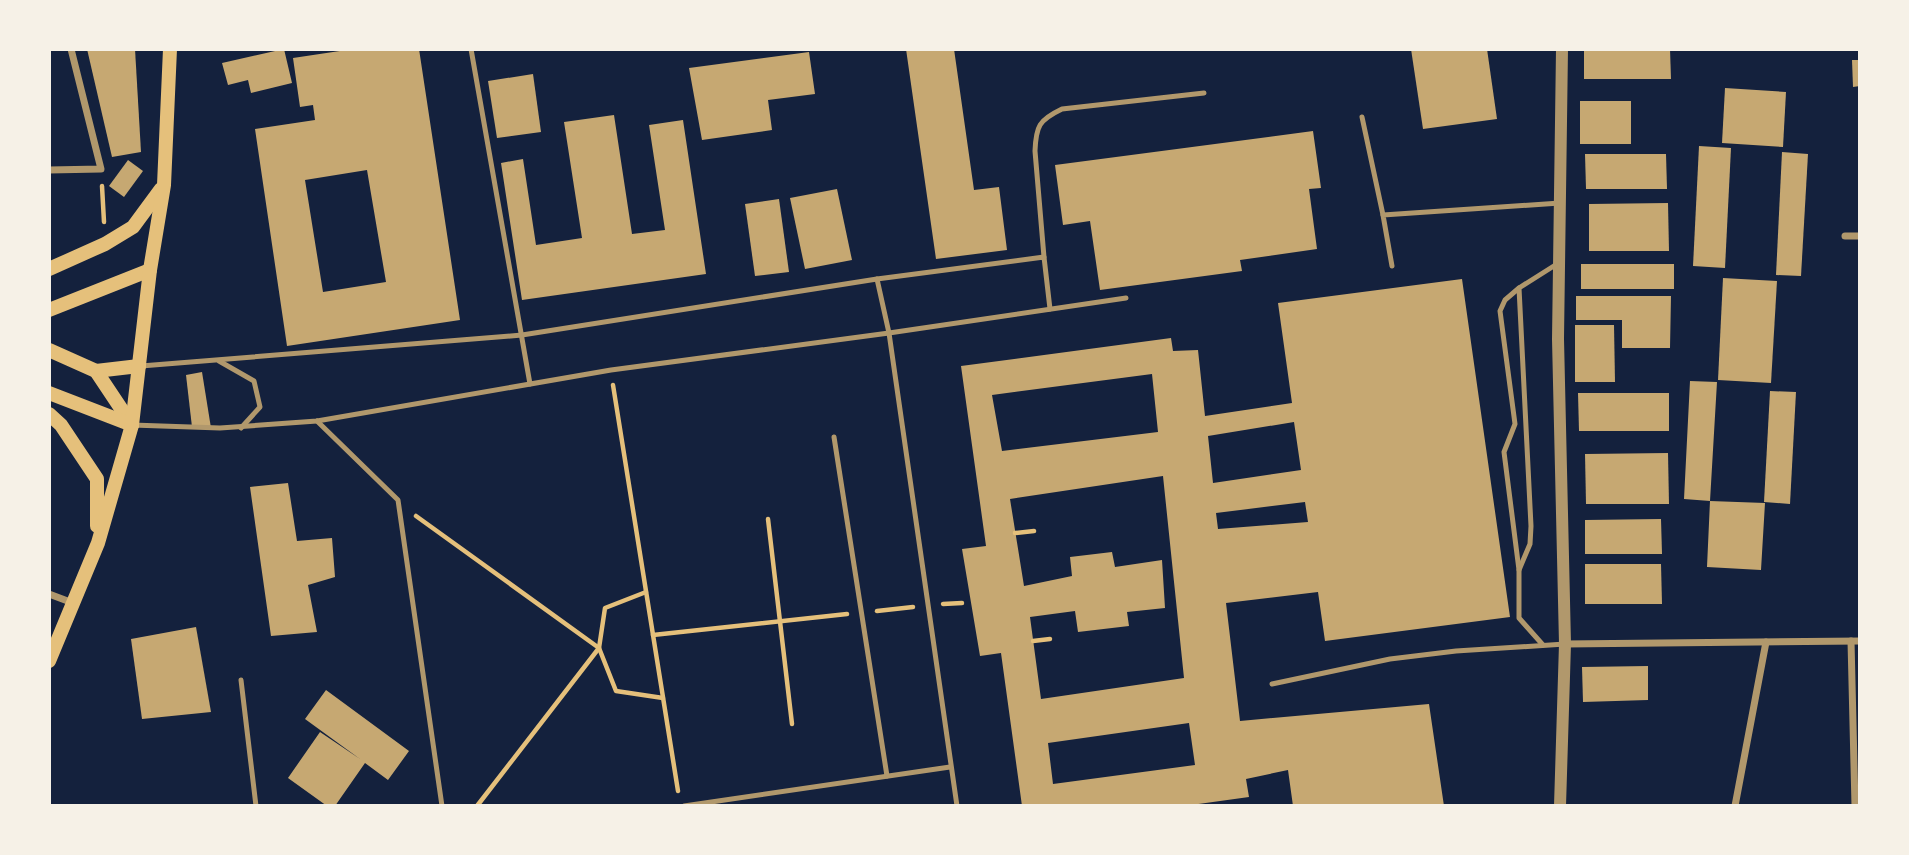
<svg xmlns="http://www.w3.org/2000/svg" width="1909" height="855" viewBox="0 0 1909 855" font-family="'Exo 2',sans-serif">
  <rect width="100%" height="100%" fill="#14213d"/>
  <!-- building -->
  <g fill="#c6a872" fill-rule="evenodd">
    <path d="M87,49H135L141,152L112,157Z"/>
    <path d="M284,49L292,83L251,93L248,80L228,85L222,63Z"/>
    <path d="M353,49H419L460,320L287,346L255,129L315,120L313,105L300,107L293,58ZM367,170L386,282L323,292L305,180Z"/>
    <path d="M906,49H954L974,190L999,187L1007,250L936,259Z"/>
    <path d="M1411,49H1487L1497,119L1423,129Z"/>
    <path d="M1584,49H1670L1671,79H1584Z"/>
    <path d="M809,52L815,94L768,100L772,130L702,140L689,68Z"/>
    <path d="M1852,60H1860V86L1853,87Z"/>
    <path d="M533,74L541,132L497,138L488,81Z"/>
    <path d="M1725,88L1786,92L1783,147L1722,143Z"/>
    <rect x="1580" y="101" width="51" height="43"/>
    <path d="M614,115L632,234L665,230L649,125L683,120L706,274L522,300L501,163L523,159L536,245L582,238L564,122Z"/>
    <path d="M1313,131L1321,188L1309,189L1317,249L1240,260L1242,271L1100,290L1090,221L1063,225L1055,165Z"/>
    <path d="M1699,146L1731,148L1725,268L1693,266Z"/>
    <path d="M1782,152L1808,154L1801,276L1776,275Z"/>
    <path d="M1585,154H1666L1667,189H1586Z"/>
    <path d="M128,160L143,171L124,197L109,186Z"/>
    <path d="M837,189L852,260L805,269L790,198Z"/>
    <path d="M779,199L789,272L755,276L745,204Z"/>
    <path d="M1668,203L1669,251H1589V204Z"/>
    <rect x="1581" y="264" width="93" height="25"/>
    <path d="M1723,278L1777,281L1771,383L1718,380Z"/>
    <path d="M1462,279L1510,617L1325,641L1318,592L1226,603L1240,721L1429,704L1444,806H1293L1288,770L1246,779L1249,797L1184,806H1022L1001,653L980,656L962,549L986,546L961,366L1171,338L1173,351L1198,350L1205,416L1292,403L1278,303ZM1152,374L1158,432L1002,451L992,395ZM1294,422L1301,470L1213,483L1208,436ZM1163,476L1184,678L1041,699L1030,617L1075,611L1078,632L1129,626L1127,612L1165,608L1162,560L1115,567L1112,552L1070,557L1072,576L1024,586L1010,499ZM1305,502L1308,522L1218,529L1216,513ZM1189,723L1195,765L1053,784L1048,743Z"/>
    <path d="M1576,296H1671L1670,348H1622V320H1576Z"/>
    <path d="M1575,325H1614L1615,382H1575Z"/>
    <path d="M202,372L211,428L192,427L186,375Z"/>
    <path d="M1690,381L1717,382L1710,501L1765,503L1761,570L1707,567L1710,501L1684,499Z"/>
    <path d="M1770,391L1796,392L1790,504L1764,502Z"/>
    <path d="M1578,393H1669V431H1579Z"/>
    <path d="M1668,453L1669,504H1586L1585,454Z"/>
    <path d="M288,483L297,541L332,538L335,577L308,585L317,632L271,636L250,487Z"/>
    <path d="M1661,519L1662,554H1585V520Z"/>
    <path d="M1585,564H1661L1662,604H1585Z"/>
    <path d="M196,627L211,712L142,719L131,639Z"/>
    <path d="M1648,666V700L1583,702L1582,667Z"/>
    <path d="M326,690L409,751L388,780L365,763L335,806H327L288,778L320,732L360,759L305,719Z"/>
  </g>
  <g fill="none" stroke-linecap="round" stroke-linejoin="round">
    <!-- path -->
    <g stroke="#e5c07b" stroke-width="4.5">
      <path d="M102,186L104,222"/>
      <path d="M613,385L678,791"/>
      <path d="M416,516L599,648L477,806"/>
      <path d="M768,519L792,724"/>
      <path d="M1015,533L1034,531"/>
      <path d="M646,592L605,608L599,648L616,691L663,698"/>
      <path d="M943,604L962,603"/>
      <path d="M877,611L913,607"/>
      <path d="M653,635L847,614"/>
      <path d="M1033,641L1050,639"/>
    </g>
    <!-- service -->
    <g stroke="#b1986c" stroke-width="5">
      <path d="M471,49L530,384"/>
      <path d="M1362,117L1383,215"/>
      <path d="M1044,257L1035,151C1036,126 1039,120 1062,109L1204,93"/>
      <path d="M1392,266L1383,215L1560,203"/>
      <path d="M877,279L889,333L957,806"/>
      <path d="M1519,288L1505,300L1500,311L1515,424L1504,452L1519,570"/>
      <path d="M219,361L254,381L260,407L241,428"/>
      <path d="M141,366L522,335L877,279L1044,257L1050,309"/>
      <path d="M317,421L398,500L442,806"/>
      <path d="M132,425L220,428L317,421L611,370L889,333L1126,298"/>
      <path d="M834,437L887,776"/>
      <path d="M1543,645L1519,618V570L1530,544L1531,526L1519,288L1557,264"/>
      <path d="M241,680L256,806"/>
      <path d="M1272,684L1390,659L1456,651L1565,644"/>
      <path d="M684,806L950,767"/>
    </g>
    <!-- minor -->
    <g stroke="#b1986c" stroke-width="7">
      <path d="M49,170L101,169L71,49"/>
      <path d="M1845,236H1860"/>
      <path d="M49,594L73,603"/>
      <path d="M1851,641L1855,806"/>
      <path d="M1565,644L1860,641"/>
      <path d="M1735,806L1766,642"/>
    </g>
    <!-- tertiary -->
    <path stroke="#b1986c" stroke-width="12" d="M1560,806L1565,644L1558,339L1562,49"/>
    <!-- secondary -->
    <g stroke="#e5c07b" stroke-width="14">
      <path d="M49,269L105,244L133,227L161,189"/>
      <path d="M49,310L150,270"/>
      <path d="M49,350L96,371L132,425"/>
      <path d="M96,371L139,366"/>
      <path d="M49,393L132,425"/>
      <path d="M49,414L61,425L97,479V526"/>
      <path d="M49,661L98,543L132,425L150,270L164,185L170,49"/>
    </g>
  </g>
  <!-- border -->
  <rect width="1909" height="855" fill="none" stroke="#f6f1e7" stroke-width="102"/>
</svg>
